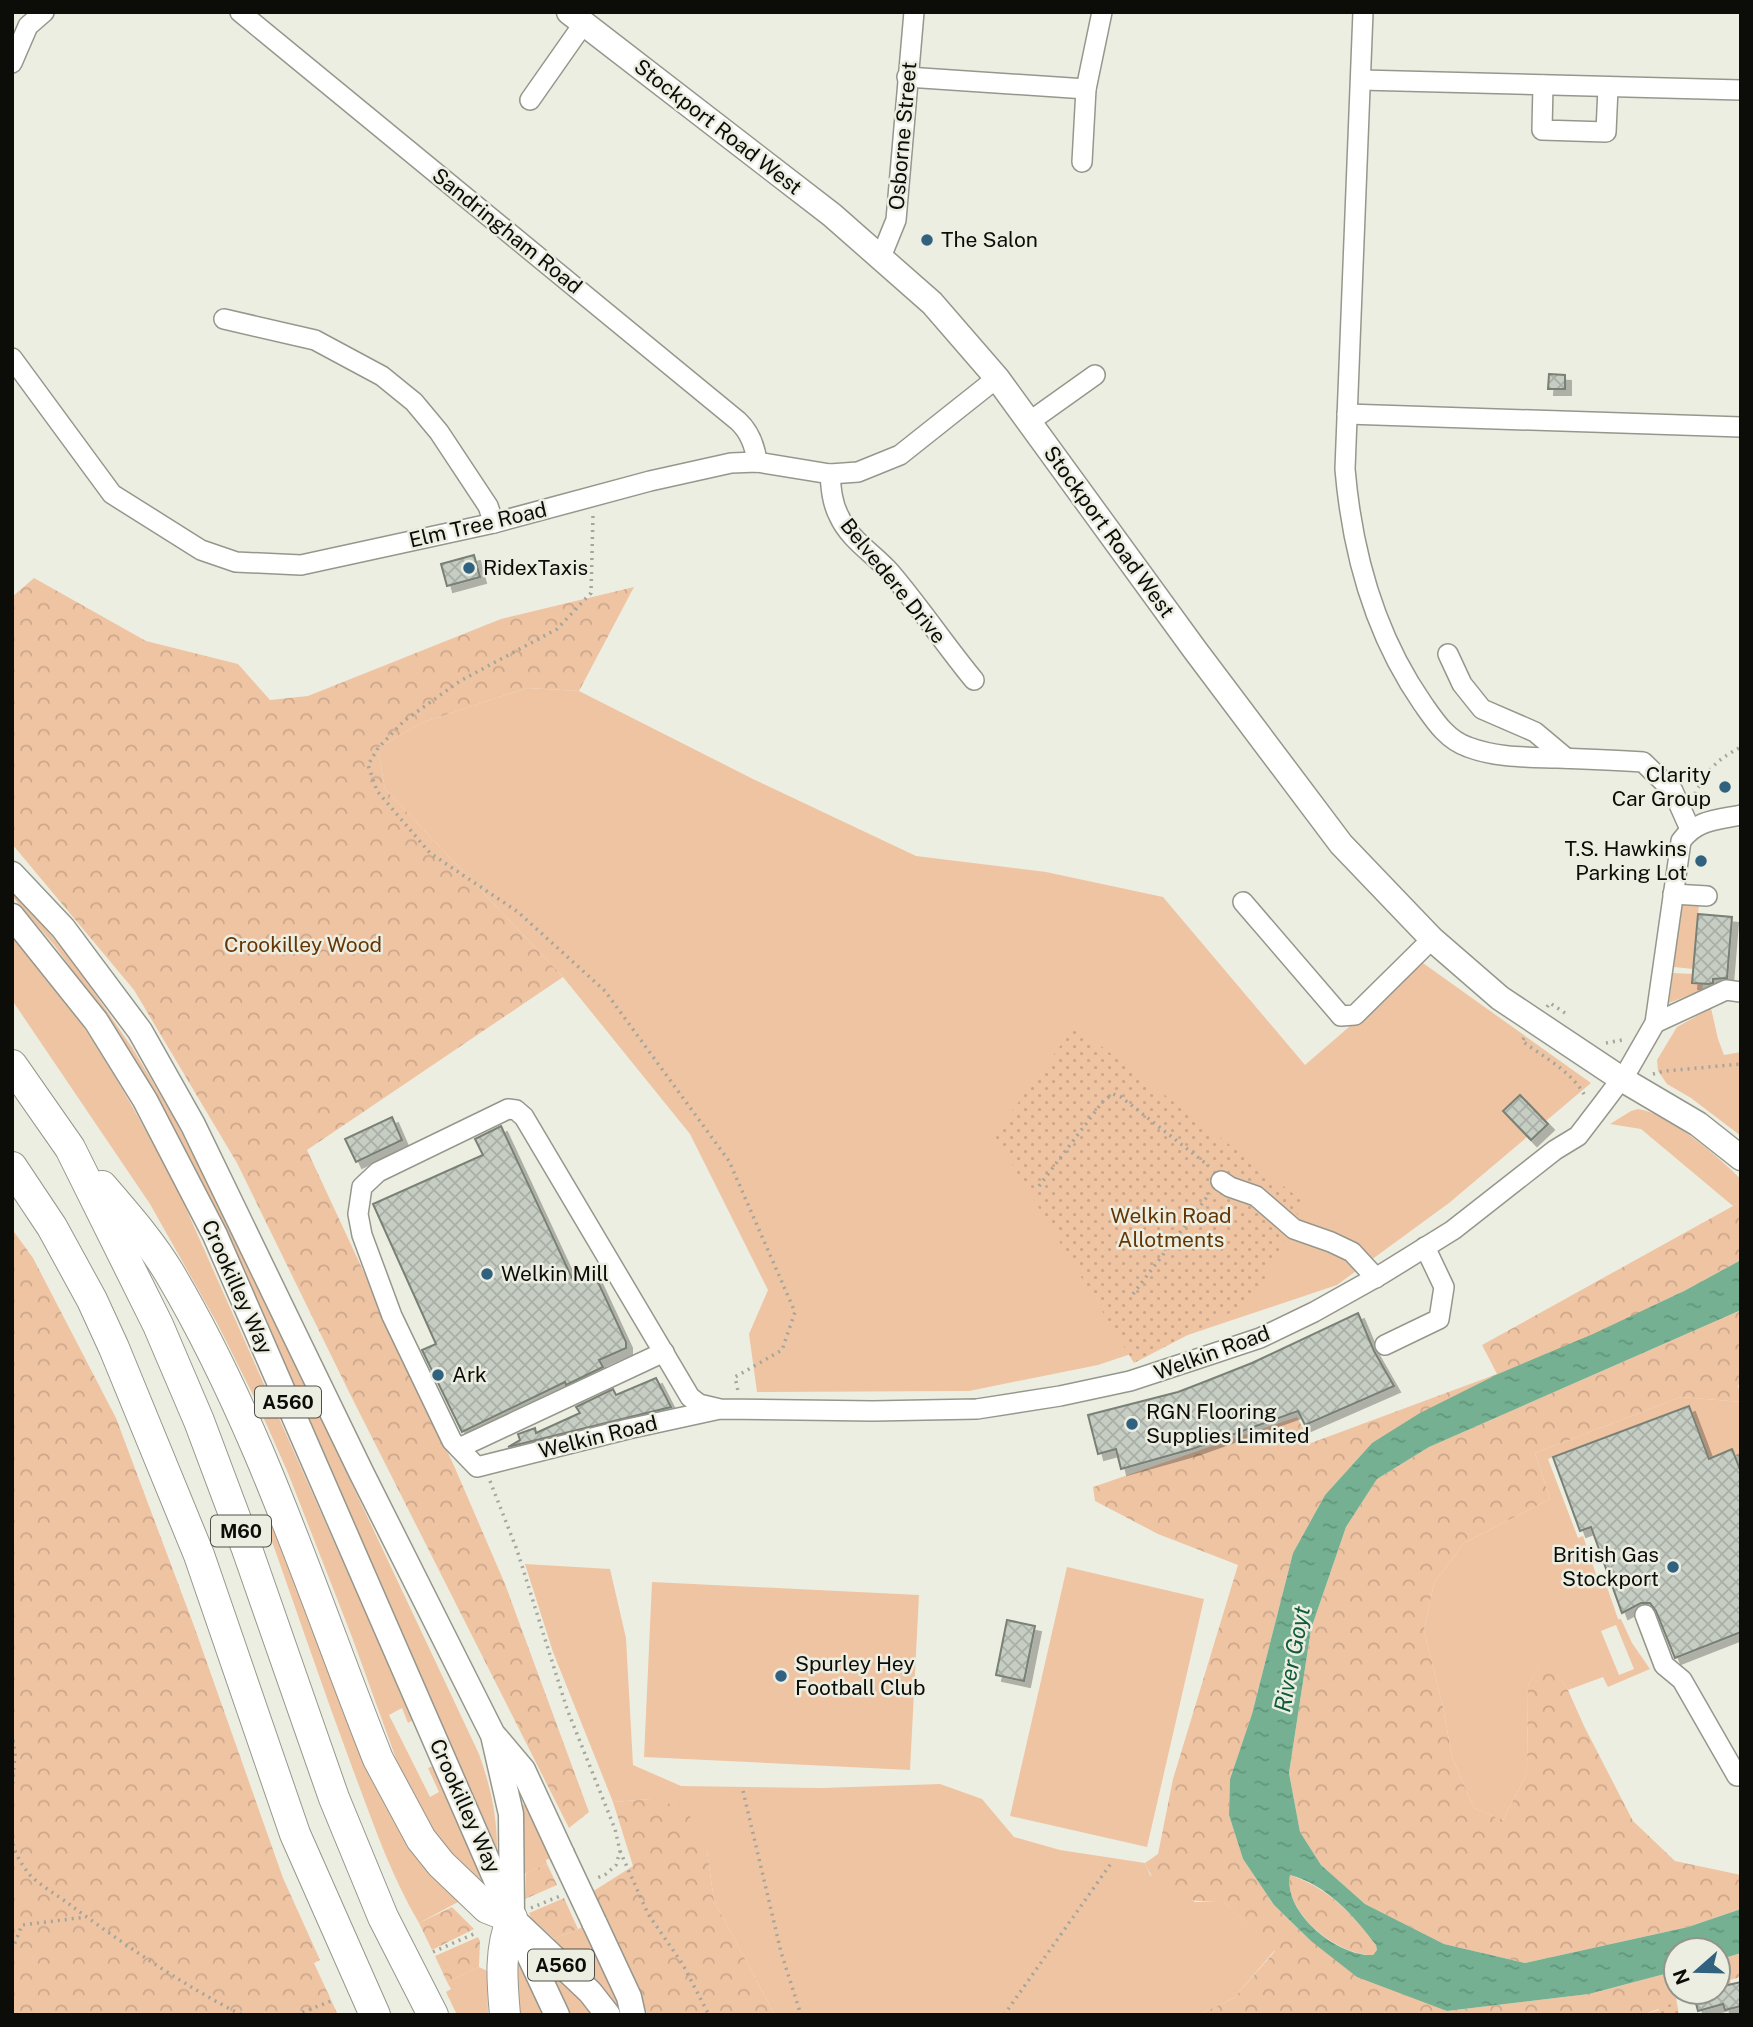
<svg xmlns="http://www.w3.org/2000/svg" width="1753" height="2027" viewBox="0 0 1753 2027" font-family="'Public Sans',sans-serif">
  <defs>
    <pattern id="forest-crowns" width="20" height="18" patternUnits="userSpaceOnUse" patternTransform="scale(1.75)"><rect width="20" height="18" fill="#efc4a3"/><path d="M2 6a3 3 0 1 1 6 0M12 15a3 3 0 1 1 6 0" fill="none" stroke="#cca78b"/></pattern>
    <pattern id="garden-dots" width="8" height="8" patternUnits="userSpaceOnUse" patternTransform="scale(1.75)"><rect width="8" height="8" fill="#efc4a3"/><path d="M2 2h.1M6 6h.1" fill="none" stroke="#cca78b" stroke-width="1.8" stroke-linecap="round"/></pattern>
    <pattern id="water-ripples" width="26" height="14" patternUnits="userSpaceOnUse" patternTransform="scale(1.75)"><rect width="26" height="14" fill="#74b091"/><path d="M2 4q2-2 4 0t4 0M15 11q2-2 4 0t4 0" fill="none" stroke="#63967c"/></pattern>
    <pattern id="building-cross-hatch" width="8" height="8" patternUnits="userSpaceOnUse" patternTransform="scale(1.75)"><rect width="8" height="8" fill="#c6cdc3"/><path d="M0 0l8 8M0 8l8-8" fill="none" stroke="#a9afa6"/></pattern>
    <filter id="shadow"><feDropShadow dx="6" dy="6" stdDeviation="0" flood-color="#0004"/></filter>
  </defs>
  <rect width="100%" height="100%" fill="#edeee2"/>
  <!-- grass -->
  <g fill="#efc4a3" fill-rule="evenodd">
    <path d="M527,688L579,691L751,778L916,856L1046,872L1163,897L1305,1065L1423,963L1591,1083L1449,1203L1337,1285L1098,1365L969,1391L757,1392L749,1334L768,1290L690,1134L563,977L385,789L378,748L421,723Z"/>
    <path d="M12,889L72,960L133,1049L173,1116L246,1259L479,1754C492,1791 498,1820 497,1859L110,1022L54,945L12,896Z"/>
    <path d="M1680,903L1699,904L1693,969L1674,967Z"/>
    <path d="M12,931C80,1011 132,1102 180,1195L413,1720L408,1723L402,1708L389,1715L430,1797L439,1792L428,1768L433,1766L491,1898L441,1845L407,1789L352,1637L288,1473L257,1403L217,1323L150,1204L12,1000Z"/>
    <path d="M1673,973L1693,974L1692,983L1703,984L1702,990L1669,1003Z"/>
    <path d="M1711,1008L1718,1039L1724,1055L1741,1052V1136L1691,1098L1667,1084L1658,1071L1657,1060L1677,1027Z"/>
    <path d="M1638,1109C1669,1113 1718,1157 1741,1179V1199L1733,1206L1641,1129L1610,1124L1631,1111Z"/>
    <path d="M1681,1397L1741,1402V1457L1735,1455L1732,1449L1709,1459L1689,1406L1548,1459L1578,1538L1583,1536L1600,1586L1606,1584L1618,1619H1621L1632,1643L1650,1669L1608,1687L1603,1677L1568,1690L1543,1656L1528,1686L1527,1773L1503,1820L1474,1808L1452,1757L1443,1707L1424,1630L1434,1583L1464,1543L1550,1499L1535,1453ZM1616,1625L1634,1669L1619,1675L1601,1631Z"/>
    <path d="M268,1514L371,1778L394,1821L423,1861L458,1902L419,1923C390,1874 372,1820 352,1767C321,1684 293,1600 263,1516Z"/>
    <path d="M525,1564L610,1569L626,1638L633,1765L681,1786L822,1788L940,1784L982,1799L1014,1837L1060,1850L1145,1863L1150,1875L1195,1902H1224L1275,1950L1234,1998L1198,2015H775L714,1901L707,1851L651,1799L613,1802L553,1652Z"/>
    <path d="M1067,1567L1204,1599L1147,1847L1010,1816Z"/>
    <path d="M652,1582L919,1595L910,1770L644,1757Z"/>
    <path d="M521,1804L526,1805L551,1858L546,1860L547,1864L526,1873H519Z"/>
    <path d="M583,1927L619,2005L615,2006L551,1944L554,1939Z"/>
    <path d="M513,1947L543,2015H521L513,1988Z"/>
    <path d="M479,1967L487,1971L488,2015H457L446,1992L451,1989L447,1982Z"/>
    <path d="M550,1971L573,1992L592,2015H567Z"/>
  </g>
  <!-- forest -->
  <g fill="url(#forest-crowns)">
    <path d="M34,578L146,641L238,664L270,700L308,696L501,619L634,587L579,691L527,688L421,723L378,748L385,789L563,977L307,1150L455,1468L505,1584L589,1812L569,1828L349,1392L237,1163L134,990L12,844V597Z"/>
    <path d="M1741,1199V1260L1684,1291L1372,1443L1325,1495L1293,1553L1252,1714L1230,1779L1229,1815L1243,1859L1274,1905L1311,1941L1447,2011L1589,1994L1676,1971V1992H1698L1676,1998L1677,2003L1641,2015H1198L1234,1998L1275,1951L1224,1902C1189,1902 1160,1900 1145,1863L1158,1854L1173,1779L1238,1565L1158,1534L1095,1501L1093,1487L1297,1417L1311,1443L1497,1374L1482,1345L1733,1206Z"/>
    <path d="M12,1229L33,1258L116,1418L194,1626L283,1878L320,1960L314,1963L338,2015H12Z"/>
    <path d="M1741,1310V1384L1738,1385L1741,1402L1681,1397L1535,1453L1550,1499L1464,1543L1434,1583L1424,1630L1443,1707L1452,1757L1474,1808L1503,1820L1527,1773L1528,1686L1543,1655L1568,1690L1584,1726L1633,1821L1675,1861L1741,1875V1909L1688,1927L1525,1963L1444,1944L1365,1904L1321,1865L1300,1832L1289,1773L1311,1629L1346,1527L1377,1479L1429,1447Z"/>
    <path d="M651,1799L686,1808L707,1851L714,1901L775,2015H648L592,1892L633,1866L613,1802Z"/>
    <path d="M547,1864L557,1885L525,1899L526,1873Z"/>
    <path d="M1290,1875C1328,1888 1352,1913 1376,1945L1377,1950L1373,1955C1338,1956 1283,1913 1290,1875Z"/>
    <path d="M564,1898L578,1929L554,1939L531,1918L529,1913Z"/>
    <path d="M452,1907L474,1929L432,1950L419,1923Z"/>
    <path d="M478,1937L480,1941L479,1967L447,1982L435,1956Z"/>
    <path d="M1741,1953V1977L1730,1980L1731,1984L1718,1987V1960Z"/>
  </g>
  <!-- garden -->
  <g fill="url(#garden-dots)">
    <path d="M1075,1026L1304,1202L1253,1301L1134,1363L994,1135Z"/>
    <path d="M1677,2003L1679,2015H1641L1659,2010L1658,2007Z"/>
  </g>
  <!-- water -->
  <path fill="url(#water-ripples)" fill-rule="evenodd" d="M1741,1260V1310L1429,1447L1377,1479L1346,1527L1311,1629L1289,1773L1300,1832L1321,1865L1365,1904L1444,1944L1525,1963L1688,1927L1741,1909V1953L1718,1960V1950H1676V1971L1589,1994L1447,2011L1357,1977L1311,1941L1274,1905L1243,1859L1229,1815L1230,1779L1252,1714L1293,1553L1325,1495L1372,1443L1420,1413L1498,1374L1593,1334L1684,1291ZM1290,1875C1327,1885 1353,1915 1376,1945L1377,1950L1373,1955C1338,1957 1283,1913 1290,1875Z"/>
  <!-- building -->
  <g fill="url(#building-cross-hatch)" stroke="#798076" stroke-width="2" filter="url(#shadow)">
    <path d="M1549,374L1565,375V389H1548Z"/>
    <path d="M474,555L480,577L447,586L441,564Z"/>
    <path d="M1698,914L1732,917L1727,978L1713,979V983L1709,984L1692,983Z"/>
    <path d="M1520,1095L1548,1124L1531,1140L1503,1111Z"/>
    <path d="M392,1117L402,1140L356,1162L345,1139Z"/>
    <path d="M501,1126L572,1278L592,1269L626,1342V1348L599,1360L603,1367L566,1385L565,1382L462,1432L422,1350L436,1344L373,1204L483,1155L475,1139Z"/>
    <path d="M1358,1313L1374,1351L1394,1386L1305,1425L1298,1411L1192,1449L1121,1469L1116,1449L1098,1454L1088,1415L1178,1392L1204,1382L1252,1363Z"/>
    <path d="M656,1378L671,1407L508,1447L520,1440L518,1434L535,1428L536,1433L580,1413L576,1407L613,1389L616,1395Z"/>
    <path d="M1689,1406L1709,1459L1732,1449L1741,1472V1632L1675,1658L1656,1611L1650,1603H1641L1622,1613L1591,1527L1580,1531L1553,1457Z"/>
    <path d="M1007,1620L1035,1626L1024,1681L996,1675Z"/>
    <path d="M1741,1982V2006L1725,2010L1723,2004L1698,2011L1693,1992H1720L1719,1987Z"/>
  </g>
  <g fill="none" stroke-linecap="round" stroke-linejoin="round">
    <defs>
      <g id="minor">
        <path d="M240,12L738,421C750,432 755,446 757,462"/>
        <path d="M1363,12L1345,469C1352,551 1375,635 1423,704C1435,721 1447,740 1468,747C1497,758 1528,757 1557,758C1586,759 1614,760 1643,762L1673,791L1690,829"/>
        <path d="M12,63L28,26L44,12"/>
        <path d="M907,77L1086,89"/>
        <path d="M1361,80L1741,90"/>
        <path d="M1543,85L1542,130L1606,132L1608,88"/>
        <path d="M530,100L584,23"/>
        <path d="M1082,162L1086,89L1102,12"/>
        <path d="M881,257L896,220L914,12"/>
        <path d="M224,319L315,340L382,376L414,402L439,432L488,506L494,523"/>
        <path d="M12,358L112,494L201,550L236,562L301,565L494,523L650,481L731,463L757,462L830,474L858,472L900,455L997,378"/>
        <path d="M1347,414L1741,427"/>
        <path d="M1029,422L1095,375"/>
        <path d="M830,474C831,488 832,503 839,516C849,539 874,554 890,572C920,607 945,645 974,680"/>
        <path d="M1448,654L1462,684L1482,709L1535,732L1566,758"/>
        <path d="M1673,894L1707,896"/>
        <path d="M1243,902L1341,1016L1355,1015L1432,939"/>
        <path d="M1655,1023L1726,990L1741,992"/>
        <path d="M1221,1181L1230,1187L1256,1196L1294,1229L1331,1242L1352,1252L1376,1278"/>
        <path d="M1385,1345L1439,1319L1444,1287L1425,1247"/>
        <path d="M720,1409L699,1404L690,1397L524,1117L516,1110L508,1109L378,1172L362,1187L358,1214L362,1235L392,1316L452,1441L477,1467L628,1429L720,1409L873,1411L977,1409L1060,1396L1130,1381L1203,1357L1260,1338L1314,1312L1382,1274L1453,1230L1555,1150L1578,1136L1604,1102L1628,1070L1655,1023L1681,841C1696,820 1716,820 1741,815"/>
        <path d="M459,1448L664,1352"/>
        <path d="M1645,1615L1664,1665L1682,1680L1737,1776L1741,1774"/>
      </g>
      <g id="major">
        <path d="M569,12L832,215L932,303L997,378L1195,650L1341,844L1432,939L1500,998L1620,1078L1698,1124L1741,1158"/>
        <path d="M12,874L63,928L140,1031L193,1125L361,1472L493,1735L511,1814L512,1918L590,1992L608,2015"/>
        <path d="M12,916L96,1021L145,1100L215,1235L506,1903"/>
        <path d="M496,1738L523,1770L562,1854"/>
        <path d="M594,1922L629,1997L633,2015"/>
        <path d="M520,1936L557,2015"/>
      </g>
      <g id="highway">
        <path d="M12,1065L70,1148L158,1325L199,1421L247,1549L334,1798L383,1917L433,2015"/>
        <path d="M12,1167L52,1227L92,1300L114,1348L199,1555L295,1834L375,2015"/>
        <path d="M102,1186C126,1214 151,1242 170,1274C260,1426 313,1596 378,1759L421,1839L441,1864L487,1908L512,1918C499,1950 502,1981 505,2015"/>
      </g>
    </defs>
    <!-- minor casing -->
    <use href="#minor" stroke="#96978c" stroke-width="22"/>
    <!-- major casing -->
    <use href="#major" stroke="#96978c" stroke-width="27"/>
    <!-- highway casing -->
    <use href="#highway" stroke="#96978c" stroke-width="32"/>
    <!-- path -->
    <g stroke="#a4a59b" stroke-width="3.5" stroke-dasharray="2 5" stroke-linecap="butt">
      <path d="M593,516L591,593L557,629L460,681L404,721L378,748L368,765L377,791L430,853L518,912L605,991L729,1161L795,1312L782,1350L735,1377L738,1391"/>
      <path d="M1695,794C1708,769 1715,761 1741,747"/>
      <path d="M1547,1007L1550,1003L1565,1013"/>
      <path d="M1524,1038L1522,1041C1544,1057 1574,1073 1586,1098"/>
      <path d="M1606,1043L1622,1040"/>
      <path d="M1653,1074L1665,1071L1741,1064"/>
      <path d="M1039,1186L1104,1100L1113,1094L1121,1097L1209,1166"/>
      <path d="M1133,1294L1210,1193"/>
      <path d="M490,1481L517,1550L567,1709L615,1829L620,1851L616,1865L606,1874L595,1879"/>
      <path d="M12,1733L15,1754L12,1793"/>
      <path d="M743,1791L781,1952L801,2015"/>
      <path d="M12,1837C13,1851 21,1864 30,1875C41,1886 57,1895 69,1904C122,1943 184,1986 242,2015"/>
      <path d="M620,1851L648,1914L682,1963L709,2015"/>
      <path d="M531,1908L560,1896"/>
      <path d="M12,1950L22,1925L86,1917"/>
      <path d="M433,1952L476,1933"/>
      <path d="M296,2015L331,2001"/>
      <path d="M1004,2015L1112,1862"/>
    </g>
    <!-- minor -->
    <use href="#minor" stroke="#fff" stroke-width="19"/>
    <!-- major -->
    <use href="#major" stroke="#fff" stroke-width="24"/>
    <!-- highway -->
    <use href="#highway" stroke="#fff" stroke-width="30"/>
    <defs>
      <path id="major-bridge" d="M562,1854L594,1922"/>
    </defs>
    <!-- major-bridge casing -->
    <use href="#major-bridge" stroke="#96978c" stroke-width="27" stroke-linecap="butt"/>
    <!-- major-bridge -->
    <use href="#major-bridge" stroke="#fff" stroke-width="24"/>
  </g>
  <!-- markers -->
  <g fill="#30627f" stroke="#edeee2" stroke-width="2.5">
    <circle cx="927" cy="240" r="7"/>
    <circle cx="469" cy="568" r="7"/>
    <circle cx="1725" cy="787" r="7"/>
    <circle cx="1701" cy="861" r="7"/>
    <circle cx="487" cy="1274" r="7"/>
    <circle cx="438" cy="1375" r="7"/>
    <circle cx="1132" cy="1424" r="7"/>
    <circle cx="1673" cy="1567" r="7"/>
    <circle cx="781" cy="1676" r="7"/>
  </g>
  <g text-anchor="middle" stroke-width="5" stroke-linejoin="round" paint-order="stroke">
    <!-- shield labels -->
    <g fill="#edeee2" stroke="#505049" stroke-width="2">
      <rect x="255" y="1386.5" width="66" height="31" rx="5"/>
      <rect x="211" y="1515.5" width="60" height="31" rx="5"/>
      <rect x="528" y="1949.5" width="66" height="31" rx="5"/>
    </g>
    <g font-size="19" font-weight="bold" fill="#0c0c08">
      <text x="288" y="1409">A560</text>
      <text x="241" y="1538">M60</text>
      <text x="561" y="1972">A560</text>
    </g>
    <!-- street labels -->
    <g font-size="21" fill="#0c0c08" stroke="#edeee2">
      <text transform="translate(718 127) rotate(38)" y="7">Stockport Road West</text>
      <text transform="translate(903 136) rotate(-85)" y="7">Osborne Street</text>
      <text transform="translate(507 231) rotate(39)" y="7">Sandringham Road</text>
      <text transform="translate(478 525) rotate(-13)" y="7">Elm Tree Road</text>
      <text transform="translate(1109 532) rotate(54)" y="7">Stockport Road West</text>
      <text transform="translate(893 581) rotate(51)" y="7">Belvedere Drive</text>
      <text transform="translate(237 1287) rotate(66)" y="7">Crookilley Way</text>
      <text transform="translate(1212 1353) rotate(-20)" y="7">Welkin Road</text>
      <text transform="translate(598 1437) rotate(-14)" y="7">Welkin Road</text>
      <text transform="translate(465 1806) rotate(66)" y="7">Crookilley Way</text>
    </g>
    <!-- poi labels -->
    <g font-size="21" fill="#0c0c08" stroke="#edeee2" text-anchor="start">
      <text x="941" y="247">The Salon</text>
      <text x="483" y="575">RidexTaxis</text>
      <text x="1711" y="782" text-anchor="end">Clarity<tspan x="1711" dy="24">Car Group</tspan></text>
      <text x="1687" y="856" text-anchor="end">T.S. Hawkins<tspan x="1687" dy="24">Parking Lot</tspan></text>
      <text x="501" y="1281">Welkin Mill</text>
      <text x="452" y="1382">Ark</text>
      <text x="1146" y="1419">RGN Flooring<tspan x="1146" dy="24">Supplies Limited</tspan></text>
      <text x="1659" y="1562" text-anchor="end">British Gas<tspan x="1659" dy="24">Stockport</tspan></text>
      <text x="795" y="1671">Spurley Hey<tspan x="795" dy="24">Football Club</tspan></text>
    </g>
    <!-- park labels -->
    <g font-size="21" fill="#643605" stroke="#edeee2">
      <text x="303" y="952">Crookilley Wood</text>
      <text x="1171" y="1223">Welkin Road<tspan x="1171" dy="24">Allotments</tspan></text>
    </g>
    <!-- water labels -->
    <g font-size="23" font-style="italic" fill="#105b3d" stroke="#edeee2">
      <text transform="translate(1292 1659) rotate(-79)" y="8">River Goyt</text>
    </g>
  </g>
  <!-- border -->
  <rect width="1753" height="2027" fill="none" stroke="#0c0c08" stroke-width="28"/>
  <!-- north arrow -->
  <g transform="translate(1697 1971) rotate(250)"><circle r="33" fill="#edeee2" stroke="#93948b" stroke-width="2"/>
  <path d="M0-5L12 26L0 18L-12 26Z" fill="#30627f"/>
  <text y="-10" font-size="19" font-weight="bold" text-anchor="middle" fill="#0c0c08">N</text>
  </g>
</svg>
